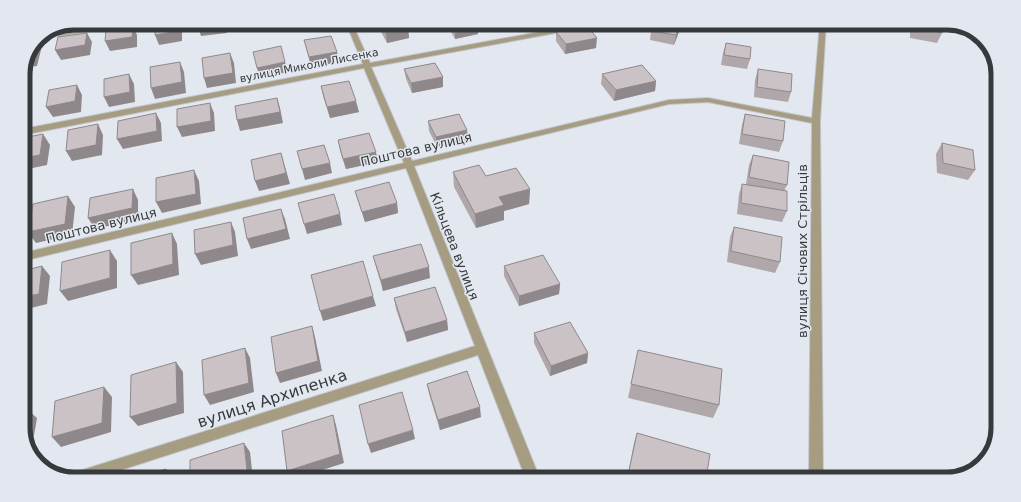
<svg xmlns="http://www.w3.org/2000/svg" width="1021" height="502" viewBox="0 0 1021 502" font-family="'DejaVu Sans',sans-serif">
  <rect width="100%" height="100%" fill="#e3e8f0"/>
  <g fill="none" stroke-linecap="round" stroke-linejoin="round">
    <defs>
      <g id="street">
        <path d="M117,23H133L130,25L38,39L49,34Z"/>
        <path d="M346,23H352L370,63L588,23H602L599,25L371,67L412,161L669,100L708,98L812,118L820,23H826L820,121L823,479H809L812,123L708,102L669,104L414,166L540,479H526L478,355L93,479L67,477L68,475L73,473L475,346L406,168L23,261V253L404,163L364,68L23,135V129L363,64Z"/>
      </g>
    </defs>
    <!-- street casing -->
    <use href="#street" stroke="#c1c5cc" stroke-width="2"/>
    <!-- street -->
    <use href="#street" fill="#a59c82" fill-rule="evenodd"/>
  </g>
  <!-- wall -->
  <g fill="#afa7aa">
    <path d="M379,23H405L408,28L409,38L387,43L380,30Z"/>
    <path d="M446,23H477L478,24V34L455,39Z"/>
    <path d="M685,23H716L714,29L684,25Z"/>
    <path d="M773,23H797L796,26Z"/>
    <path d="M911,23H942V33L937,43L910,38V26Z"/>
    <path d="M950,24L966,27L965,29L951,27Z"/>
    <path d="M680,29L674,45L650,40L651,31Z"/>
    <path d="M556,32L596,48L565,54L556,41Z"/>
    <path d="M304,40L337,52L339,62L311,67Z"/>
    <path d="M726,43L750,59L747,69L721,65L723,53Z"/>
    <path d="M404,69L443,87L412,93L406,79Z"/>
    <path d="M758,69L791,92L788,102L754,97L755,80Z"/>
    <path d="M602,74L656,81L655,91L614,101L601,84Z"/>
    <path d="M321,86L359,112L330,118L323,96Z"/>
    <path d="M745,114L783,141L779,152L739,144L742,125Z"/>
    <path d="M428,121L467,130L468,140L437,147L429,131Z"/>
    <path d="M338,140L378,162L346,169L340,151Z"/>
    <path d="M942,143L975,170L968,180L937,173L936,154Z"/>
    <path d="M753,155L787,185L784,191L787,211L782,222L737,214L739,194L742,184H746L749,165Z"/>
    <path d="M453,172L486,176L530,189L529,204L504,211V220L476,228L454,187Z"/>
    <path d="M355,191L397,203L398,213L365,222L358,201Z"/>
    <path d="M734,227L780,262L775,273L727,262L730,237Z"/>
    <path d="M373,256L430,278L383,291L376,267Z"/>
    <path d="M504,266L560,284L559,294L519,306L504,276Z"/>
    <path d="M394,298L447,320L448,330L407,342L396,309Z"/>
    <path d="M534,333L588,353L587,363L550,376L534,343Z"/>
    <path d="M638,350L719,405L713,418L628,398Z"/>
    <path d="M427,384L481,417L440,430L429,394Z"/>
    <path d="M637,433L706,479H627L634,443Z"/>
  </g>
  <!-- shaded-wall -->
  <g fill="#8e888b">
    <path d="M74,23H80L79,25L62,28Z"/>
    <path d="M179,23H180L182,28V41L159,45L155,35Z"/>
    <path d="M221,23H226L227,33L201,36L198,27Z"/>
    <path d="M245,23H272V25L247,30Z"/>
    <path d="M518,23H538L518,27Z"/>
    <path d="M680,23H681L680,29L674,45L676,35Z"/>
    <path d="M478,24V34L455,39V29Z"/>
    <path d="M133,26L137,35V47L110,51L105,41Z"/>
    <path d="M408,28L409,38L387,43L386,33Z"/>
    <path d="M87,33L92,42L90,55L61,60L55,50Z"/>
    <path d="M597,38L596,48L565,54L566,44Z"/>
    <path d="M36,42L41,50L37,66L24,68Z"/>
    <path d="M337,52L339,62L311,67L309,57Z"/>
    <path d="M230,53L234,63L236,83L207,88L204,78Z"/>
    <path d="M180,62L184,72L186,93L155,99L151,88Z"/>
    <path d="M285,62L288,72L260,78L257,68Z"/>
    <path d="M129,74L134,84L135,102L109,107L104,97Z"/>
    <path d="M443,77V87L412,93L411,83Z"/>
    <path d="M656,81L655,91L614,101L616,90Z"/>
    <path d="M77,85L82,95L81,112L53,117L46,107Z"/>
    <path d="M23,96L28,104L24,122H23Z"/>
    <path d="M277,98L280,108L283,123L240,131L237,120Z"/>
    <path d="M356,101L359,112L330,118L327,107Z"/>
    <path d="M210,103L214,113L215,131L182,137L177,127Z"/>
    <path d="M156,113L161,123L162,141L123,149L117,139Z"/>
    <path d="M98,124L103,135L102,155L72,161L66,151Z"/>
    <path d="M467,130L468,140L437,147L436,137Z"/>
    <path d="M43,134L50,145L47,165L23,170V158Z"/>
    <path d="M376,152L378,162L346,169L343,159Z"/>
    <path d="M281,153L290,184L259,191L255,181Z"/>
    <path d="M330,163L332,173L305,180L302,169Z"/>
    <path d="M194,170L199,181L201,204L162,213L156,202Z"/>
    <path d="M133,189L138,200V219L95,229L88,218Z"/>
    <path d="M530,189L529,204L504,211V220L476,228L475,214L499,197Z"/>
    <path d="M68,196L75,207L72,235L36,243L28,232Z"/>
    <path d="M397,203L398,213L365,222L362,212Z"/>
    <path d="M281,209L285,219L290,239L251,249L247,239Z"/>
    <path d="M340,214L342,225L307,234L304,224Z"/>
    <path d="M231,222L235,232L238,256L201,265L195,254Z"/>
    <path d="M172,233L177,244L179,275L138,285L131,275Z"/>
    <path d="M110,250L117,261V288L68,301L60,291Z"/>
    <path d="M42,266L50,276L47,304L23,310V297Z"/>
    <path d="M429,267L430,278L383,291L381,280Z"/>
    <path d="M560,284L559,294L519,306V296Z"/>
    <path d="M373,296L376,306L323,321L320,311Z"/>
    <path d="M447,320L448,330L407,342L405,332Z"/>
    <path d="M312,326L315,337L322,371L280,383L276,373Z"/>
    <path d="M245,348L250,358L254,392L210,405L204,395Z"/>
    <path d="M588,353L587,363L550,376L551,366Z"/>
    <path d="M176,362L183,372L184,413L138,426L130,417Z"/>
    <path d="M104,387L112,397L111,432L61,447L52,437Z"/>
    <path d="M480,407L481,417L440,430L438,420Z"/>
    <path d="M27,409L37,418L31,453L23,431Z"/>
    <path d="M333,415L336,425L344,463L295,479H291L287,471Z"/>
    <path d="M413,430L415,439L371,453L368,444Z"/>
    <path d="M244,443L250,452L253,479H248Z"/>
    <path d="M166,469L173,478V479H166Z"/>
  </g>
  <!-- building -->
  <g fill="#cbc2c6" stroke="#8e888b">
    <path d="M155,23H179V31L155,35Z"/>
    <path d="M197,23H221L198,27Z"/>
    <path d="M380,23H405L408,28L386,33Z"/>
    <path d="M451,23H477L478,24L455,29Z"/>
    <path d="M654,23H680L676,35L651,31Z"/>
    <path d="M914,23H942V33L914,28Z"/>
    <path d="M133,26L132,37L105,41L106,30Z"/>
    <path d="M587,26L597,38L566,44L556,32Z"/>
    <path d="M87,33L85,45L55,50L58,37Z"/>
    <path d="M331,36L337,52L309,57L304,40Z"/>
    <path d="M726,43L751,47L750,59L724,55Z"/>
    <path d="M281,46L285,62L257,68L253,52Z"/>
    <path d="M230,53L233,73L204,78L202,58Z"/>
    <path d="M180,62L182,82L151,88L150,67Z"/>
    <path d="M435,63L443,77L411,83L404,69Z"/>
    <path d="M642,65L656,81L616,90L602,74Z"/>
    <path d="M758,69L792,74L791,92L757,87Z"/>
    <path d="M129,74L130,92L104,97V79Z"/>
    <path d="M349,81L356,101L327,107L321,86Z"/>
    <path d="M77,85L75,101L46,107L49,90Z"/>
    <path d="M277,98L280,112L237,120L235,106Z"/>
    <path d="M210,103L211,121L177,127V109Z"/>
    <path d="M156,113L157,131L117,139L118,121Z"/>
    <path d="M459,114L467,130L436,137L428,121Z"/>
    <path d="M745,114L785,121L783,141L742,134Z"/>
    <path d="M98,124L96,145L66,151L68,130Z"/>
    <path d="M369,133L376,152L343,159L338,140Z"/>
    <path d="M43,134L40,155L23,158V138Z"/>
    <path d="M942,143L973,150L975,170L943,163Z"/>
    <path d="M324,145L330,163L302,169L297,151Z"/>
    <path d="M281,153L286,173L255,181L251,160Z"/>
    <path d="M753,155L789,162L787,185L749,177Z"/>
    <path d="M479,165L486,176L516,168L530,189L499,197L504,205L475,214L453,172Z"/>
    <path d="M194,170L196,194L156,202V178Z"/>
    <path d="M389,182L397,203L362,212L355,191Z"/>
    <path d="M742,184L787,191V211L741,203Z"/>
    <path d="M133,189L132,208L88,218L90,198Z"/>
    <path d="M334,194L340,214L304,224L298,203Z"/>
    <path d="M68,196L65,224L28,232L33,204Z"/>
    <path d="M281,209L286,229L247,239L243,218Z"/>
    <path d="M231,222L233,245L195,254L194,230Z"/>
    <path d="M734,227L782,237L780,262L731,251Z"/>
    <path d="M172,233L173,264L131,275V243Z"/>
    <path d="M421,244L429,267L381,280L373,256Z"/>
    <path d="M110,250V278L60,291L62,262Z"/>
    <path d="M543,255L560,284L519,296L504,266Z"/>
    <path d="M363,261L373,296L320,311L311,275Z"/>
    <path d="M42,266L39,294L23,297V271Z"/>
    <path d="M435,287L447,320L405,332L394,298Z"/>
    <path d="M570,322L588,353L551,366L534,333Z"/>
    <path d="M312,326L318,361L276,373L271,337Z"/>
    <path d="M245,348L249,383L204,395L202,360Z"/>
    <path d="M638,350L722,369L719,405L631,384Z"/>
    <path d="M176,362L177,403L130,417L131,375Z"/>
    <path d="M467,371L480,407L438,420L427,384Z"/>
    <path d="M104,387L102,423L52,437L55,401Z"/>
    <path d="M402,392L413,430L368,444L359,405Z"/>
    <path d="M27,409L23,429V410Z"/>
    <path d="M333,415L340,454L287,471L282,431Z"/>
    <path d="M637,433L710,454L706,479H640L628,475Z"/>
    <path d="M244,443L248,479H190V460Z"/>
    <path d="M166,469V479H133Z"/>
  </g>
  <g text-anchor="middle" stroke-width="3" stroke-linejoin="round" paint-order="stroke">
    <!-- far-street labels -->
    <g font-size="11" fill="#373a3d" stroke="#e3e8f0">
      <text transform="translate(309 65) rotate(-11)" y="4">вулиця Миколи Лисенка</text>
    </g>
    <!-- street labels -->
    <g font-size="13" fill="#373a3d" stroke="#e3e8f0">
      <text transform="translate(416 149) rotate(-13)" y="5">Поштова вулиця</text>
      <text transform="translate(101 225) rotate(-14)" y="5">Поштова вулиця</text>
      <text transform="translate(455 246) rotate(69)" y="5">Кільцева вулиця</text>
      <text transform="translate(802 251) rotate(-90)" y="5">вулиця Січових Стрільців</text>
    </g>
    <!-- near-street labels -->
    <g font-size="16" fill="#373a3d" stroke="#e3e8f0">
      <text transform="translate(272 398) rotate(-18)" y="6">вулиця Архипенка</text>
    </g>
  </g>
  <!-- crop -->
  <path d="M0 0H1021V502H0ZM74 30H947A44 44 0 0 1 991 74V428A44 44 0 0 1 947 472H74A44 44 0 0 1 30 428V74A44 44 0 0 1 74 30Z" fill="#e3e8f0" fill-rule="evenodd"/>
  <path fill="none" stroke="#373a3d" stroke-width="5" d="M74 30H947A44 44 0 0 1 991 74V428A44 44 0 0 1 947 472H74A44 44 0 0 1 30 428V74A44 44 0 0 1 74 30Z"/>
</svg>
